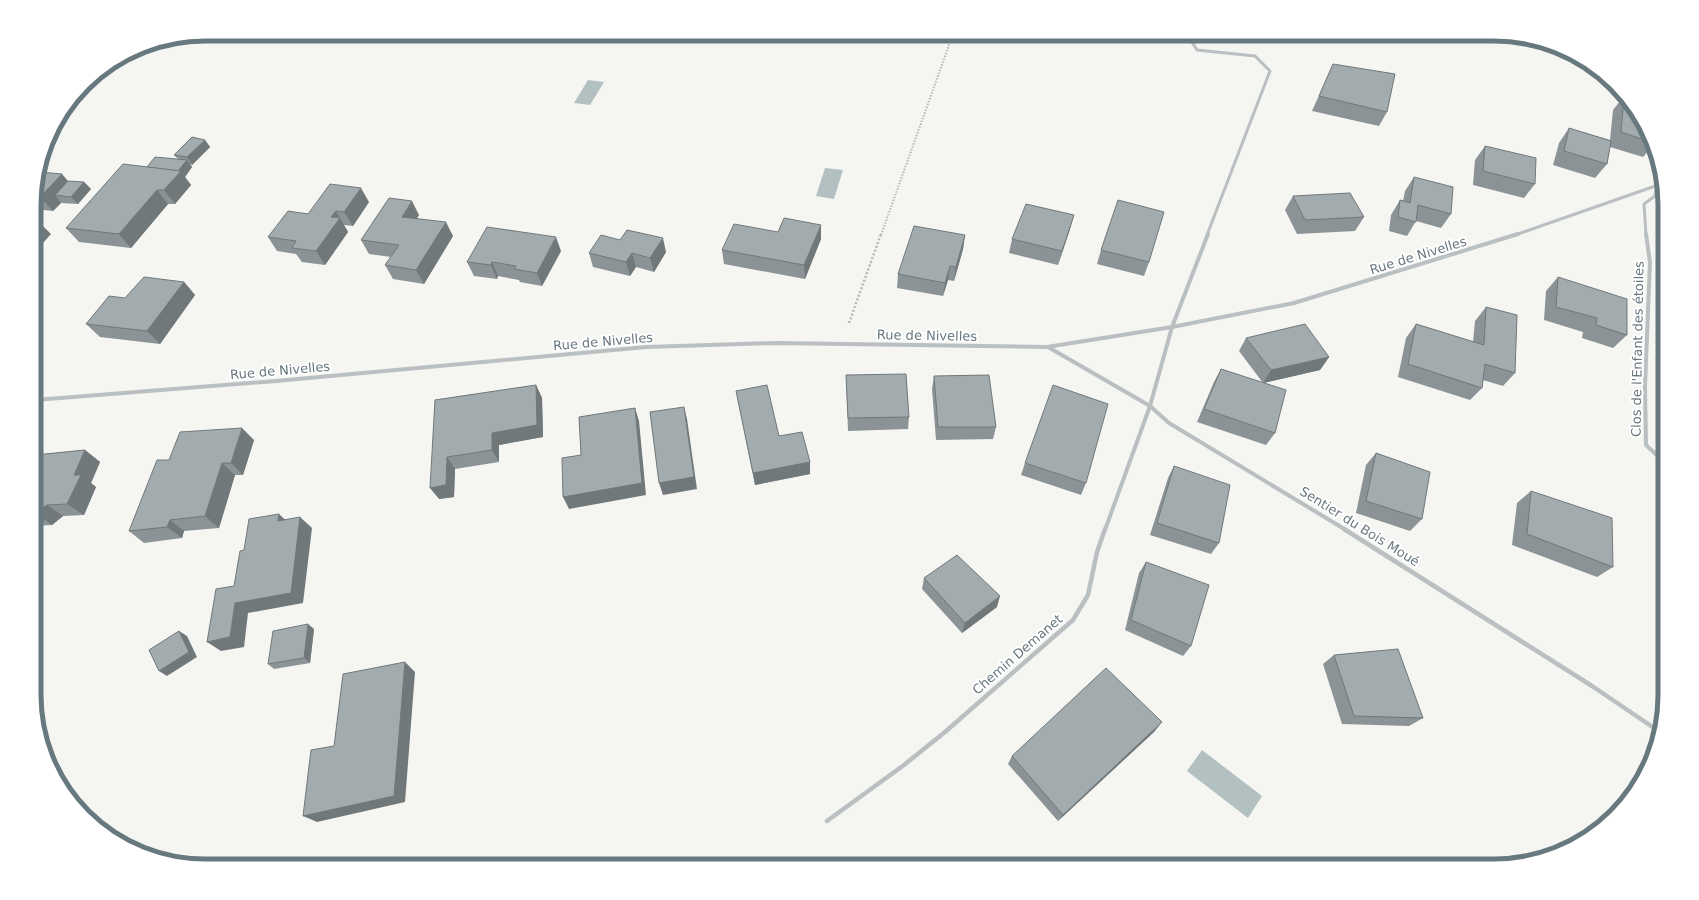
<svg xmlns="http://www.w3.org/2000/svg" width="1699" height="900" viewBox="0 0 1699 900" font-family="'DejaVu Sans',sans-serif">
  <rect width="100%" height="100%" fill="#f5f5f2"/>
  <!-- water -->
  <g fill="#b3c0c2">
    <path d="M588,80L604,82L590,105L574,103Z"/>
    <path d="M825,168L843,170L834,199L816,196Z"/>
    <path d="M1202,750L1262,796L1248,818L1187,771Z"/>
  </g>
  <g fill="none" stroke-linecap="round" stroke-linejoin="round">
    <!-- path-far1 -->
    <path stroke="#b4b8ba" stroke-width="2" stroke-dasharray="1.5 1.5" stroke-linecap="butt" d="M881,235L953,34"/>
    <!-- path -->
    <path stroke="#b4b8ba" stroke-width="2.5" stroke-dasharray="2 2" stroke-linecap="butt" d="M849,323L881,234"/>
    <!-- street-far2 -->
    <g stroke="#babfc1" stroke-width="3">
      <path d="M1187,34L1197,50L1255,56L1270,71L1207,235"/>
      <path d="M1515,235L1664,183"/>
      <path d="M1646,235L1644,204L1655,196L1656,186"/>
    </g>
    <!-- street-far1 -->
    <g stroke="#babfc1" stroke-width="4">
      <path d="M1646,234L1650,262L1645,386L1646,445L1664,462"/>
      <path d="M1048,347L1150,406L1169,423L1346,530"/>
      <path d="M35,400L276,381L646,347L776,343L1047,347L1172,327L1294,303L1518,234"/>
      <path d="M1105,530L1150,406L1172,327L1208,234"/>
    </g>
    <!-- street -->
    <g stroke="#babfc1" stroke-width="4.5">
      <path d="M1344,529L1592,686L1657,730"/>
      <path d="M827,821L904,765L945,732L1073,620L1088,595L1097,552L1105,529"/>
    </g>
  </g>
  <!-- wall -->
  <g fill="#8b9396">
    <path d="M114,63L80,98H76L73,101L92,76Z"/>
    <path d="M1333,64L1387,112L1379,126L1312,111Z"/>
    <path d="M1624,96L1636,110L1651,148L1643,157L1610,147L1607,164L1595,178L1553,165L1559,143L1569,128L1610,140L1613,110Z"/>
    <path d="M205,140L210,147L192,165L190,164L192,167L185,177L191,185L175,204H168L131,248L79,242L66,228L147,167L178,159L174,155Z"/>
    <path d="M1485,146L1535,184L1524,198L1473,185L1475,160Z"/>
    <path d="M1414,177L1451,214L1441,228L1416,221L1407,236L1389,231L1391,215L1400,200L1403,201L1405,191Z"/>
    <path d="M68,181L84,182L91,189L78,204L61,203L53,211L34,209V193Z"/>
    <path d="M1293,196L1364,217L1355,231L1297,234L1285,210Z"/>
    <path d="M369,202L353,226L344,225L348,232L325,265L302,262L296,254L277,251L268,237L308,214Z"/>
    <path d="M419,215L417,218L453,236L424,284L393,279L385,265L391,257L369,254L361,240Z"/>
    <path d="M821,225V239L805,279L724,264L722,250L778,232Z"/>
    <path d="M1070,229L1058,265L1009,253L1012,239Z"/>
    <path d="M965,235L963,249L954,281L948,280L943,296L897,288L898,274Z"/>
    <path d="M620,240L666,252L654,272L636,267L630,276L593,267L589,253Z"/>
    <path d="M1101,250L1149,262L1144,276L1097,264Z"/>
    <path d="M561,251L542,286L520,282L519,280L498,276L497,279L474,276L467,262Z"/>
    <path d="M1558,277L1627,335L1613,348L1582,338L1583,332L1544,320L1546,291Z"/>
    <path d="M184,282L195,295L160,344L100,337L86,324L125,298Z"/>
    <path d="M1486,307L1515,373L1503,386L1483,380L1482,388L1470,400L1398,377L1406,338L1416,324L1473,342L1475,321Z"/>
    <path d="M1246,338L1329,357L1320,370L1263,383L1239,351Z"/>
    <path d="M1221,369L1275,433L1266,445L1197,422L1214,382Z"/>
    <path d="M846,375L909,417L908,429L848,431Z"/>
    <path d="M934,376L996,427L993,439L936,440L932,389Z"/>
    <path d="M536,385L542,398L543,437L499,445V462L455,469L454,497L439,499L435,400Z"/>
    <path d="M736,391L779,436L810,474L755,485Z"/>
    <path d="M254,440L243,475H235L219,528L184,531L182,538L144,543L129,531L169,460Z"/>
    <path d="M85,450L100,462L91,483L96,487L84,515L63,516L52,525L35,526V455Z"/>
    <path d="M1376,453L1422,519L1410,531L1356,513L1366,465Z"/>
    <path d="M1025,463L1086,483L1081,495L1021,475Z"/>
    <path d="M1174,466L1219,543L1211,554L1150,535L1168,478Z"/>
    <path d="M1531,491L1613,567L1597,577L1512,545L1517,503Z"/>
    <path d="M1146,562L1191,646L1183,656L1125,630L1139,573Z"/>
    <path d="M924,578L997,607L962,633L922,589Z"/>
    <path d="M1665,581V630L1657,627L1659,584Z"/>
    <path d="M314,629L310,663L274,669L268,664Z"/>
    <path d="M1334,655L1423,718L1409,726L1342,724L1323,664Z"/>
    <path d="M1155,731L1058,821L1008,764L1012,756Z"/>
  </g>
  <!-- shaded-wall -->
  <g fill="#71787a">
    <path d="M114,63L80,98L78,95L92,76Z"/>
    <path d="M205,140L210,147L192,165L187,157Z"/>
    <path d="M187,160L192,167L185,177L191,185L175,204L164,190L173,177Z"/>
    <path d="M62,174L74,188L55,195L61,203L53,211L40,197Z"/>
    <path d="M84,182L91,189L78,204L71,197Z"/>
    <path d="M361,188L369,202L353,226L344,212Z"/>
    <path d="M157,190L168,204L131,248L119,234Z"/>
    <path d="M412,201L419,215L409,231L402,217Z"/>
    <path d="M336,211L348,232L325,265L316,251L331,217Z"/>
    <path d="M1074,215L1070,229L1058,265L1062,251Z"/>
    <path d="M37,220L51,234L35,252V251L34,223Z"/>
    <path d="M446,222L453,236L424,284L416,270Z"/>
    <path d="M821,225V239L805,279L804,265Z"/>
    <path d="M965,235L963,249L954,281L956,267Z"/>
    <path d="M556,237L561,251L542,286L537,273Z"/>
    <path d="M663,238L666,252L654,272L650,258Z"/>
    <path d="M632,253L636,267L630,276L626,262Z"/>
    <path d="M492,262L498,276L497,279L491,265Z"/>
    <path d="M950,266L948,280L943,296L945,283Z"/>
    <path d="M184,282L195,295L160,344L147,331Z"/>
    <path d="M1329,357L1320,370L1263,383L1271,370Z"/>
    <path d="M536,385L542,398L543,437L499,445V462L492,450V433Z"/>
    <path d="M684,407L687,419L697,489L663,495L659,483Z"/>
    <path d="M635,408L639,421L646,495L569,509L563,497Z"/>
    <path d="M242,428L254,440L243,475L231,463Z"/>
    <path d="M85,450L100,462L91,483L96,487L84,515L67,504L74,475Z"/>
    <path d="M447,457L455,469L454,497L439,499L430,488Z"/>
    <path d="M810,462V474L755,485L753,473Z"/>
    <path d="M222,463L235,475L219,528L205,516Z"/>
    <path d="M47,505L63,516L52,525L35,513Z"/>
    <path d="M279,514L291,525L278,521Z"/>
    <path d="M300,517L312,528L303,603L248,613L244,647L221,651L207,642L235,603Z"/>
    <path d="M170,520L184,531L182,538L167,527Z"/>
    <path d="M1000,596L997,607L962,633L965,623Z"/>
    <path d="M308,624L314,629L310,663L304,658Z"/>
    <path d="M179,631L187,636L197,657L167,676L159,671Z"/>
    <path d="M405,662L415,672L405,802L317,822L303,816Z"/>
    <path d="M1162,722L1155,731L1058,821L1063,815Z"/>
  </g>
  <!-- building -->
  <g fill="#a2abae" stroke="#71787a">
    <path d="M1333,64L1395,74L1387,112L1319,96Z"/>
    <path d="M1624,96L1636,110L1648,141L1621,132Z"/>
    <path d="M1569,128L1611,141L1607,164L1564,151Z"/>
    <path d="M192,137L205,140L187,157L174,155Z"/>
    <path d="M1485,146L1536,158L1535,184L1483,171Z"/>
    <path d="M155,157L187,160L178,171L147,167Z"/>
    <path d="M123,164L181,171L164,190H157L119,234L66,228Z"/>
    <path d="M40,172L62,174L40,197L34,196V193Z"/>
    <path d="M1414,177L1453,187L1451,214L1418,205L1416,222L1398,217L1400,200L1410,203Z"/>
    <path d="M68,181L84,182L71,197L55,195Z"/>
    <path d="M330,184L361,188L344,212L336,211L331,217L340,218L316,251L292,248L296,241L268,237L288,211L308,214Z"/>
    <path d="M1350,193L1364,217L1305,220L1293,196Z"/>
    <path d="M389,198L412,201L402,217L446,222L416,270L385,265L399,245L361,240Z"/>
    <path d="M1118,200L1164,212L1149,262L1101,250Z"/>
    <path d="M1026,204L1074,215L1062,251L1012,239Z"/>
    <path d="M784,218L821,225L804,265L722,250L734,224L778,232Z"/>
    <path d="M34,220H37L34,223Z"/>
    <path d="M914,226L965,235L956,267L950,266L945,283L898,274Z"/>
    <path d="M487,227L556,237L537,273L514,269L516,266L492,262L491,265L467,262Z"/>
    <path d="M627,230L663,238L650,258L632,253L626,262L589,253L601,235L620,240Z"/>
    <path d="M144,277L184,282L147,331L86,324L109,296L125,298Z"/>
    <path d="M1558,277L1627,299V335L1596,325L1597,318L1556,307Z"/>
    <path d="M1486,307L1517,315L1515,373L1485,364L1482,388L1408,364L1416,324L1484,345Z"/>
    <path d="M1305,324L1329,357L1271,370L1246,338Z"/>
    <path d="M1221,369L1286,390L1275,433L1204,409Z"/>
    <path d="M906,374L909,417L848,418L846,375Z"/>
    <path d="M989,375L996,427H938L934,376Z"/>
    <path d="M536,385L537,425L492,433V450L447,457L446,485L430,488L435,400Z"/>
    <path d="M767,385L779,436L802,432L810,462L753,473L736,391Z"/>
    <path d="M1053,385L1108,404L1086,483L1025,463Z"/>
    <path d="M684,407L694,477L659,483L650,412Z"/>
    <path d="M635,408L642,483L563,497L562,458L581,455L579,417Z"/>
    <path d="M242,428L231,463H222L205,516L170,520L167,527L129,531L157,460H169L180,432Z"/>
    <path d="M85,450L74,475H81L67,504L47,505L35,513V455Z"/>
    <path d="M1376,453L1430,472L1422,519L1366,501Z"/>
    <path d="M1174,466L1230,485L1219,543L1157,523Z"/>
    <path d="M1531,491L1612,518L1613,567L1527,534Z"/>
    <path d="M279,514L278,521L300,517L291,593L235,603L230,637L207,642L216,589L234,586L240,551L244,550L249,519Z"/>
    <path d="M957,555L1000,596L965,623L924,578Z"/>
    <path d="M1146,562L1209,585L1191,646L1131,620Z"/>
    <path d="M308,624L304,658L268,664L273,631Z"/>
    <path d="M179,631L189,652L159,671L149,650Z"/>
    <path d="M1398,649L1423,718L1354,716L1334,655Z"/>
    <path d="M405,662L394,796L303,816L311,750L334,746L343,674Z"/>
    <path d="M1106,668L1162,722L1063,815L1012,756Z"/>
  </g>
  <g text-anchor="middle" stroke-width="4" stroke-linejoin="round" paint-order="stroke">
    <!-- street labels -->
    <g font-size="13" fill="#68787f" stroke="#fff">
      <text transform="translate(1418 255) rotate(-17)" y="5">Rue de Nivelles</text>
      <text transform="translate(927 335) rotate(1)" y="5">Rue de Nivelles</text>
      <text transform="translate(603 341) rotate(-5)" y="5">Rue de Nivelles</text>
      <text transform="translate(1637 349) rotate(-89)" y="5">Clos de l'Enfant des étoiles</text>
      <text transform="translate(280 370) rotate(-5)" y="5">Rue de Nivelles</text>
      <text transform="translate(1360 526) rotate(32)" y="5">Sentier du Bois Moué</text>
      <text transform="translate(1017 654) rotate(-41)" y="5">Chemin Demanet</text>
    </g>
  </g>
  <!-- crop -->
  <path d="M0 0H1699V900H0ZM205 41H1494A164 164 0 0 1 1658 205V695A164 164 0 0 1 1494 859H205A164 164 0 0 1 41 695V205A164 164 0 0 1 205 41Z" fill="#fff" fill-rule="evenodd"/>
  <path fill="none" stroke="#68787f" stroke-width="5" d="M205 41H1494A164 164 0 0 1 1658 205V695A164 164 0 0 1 1494 859H205A164 164 0 0 1 41 695V205A164 164 0 0 1 205 41Z"/>
</svg>
